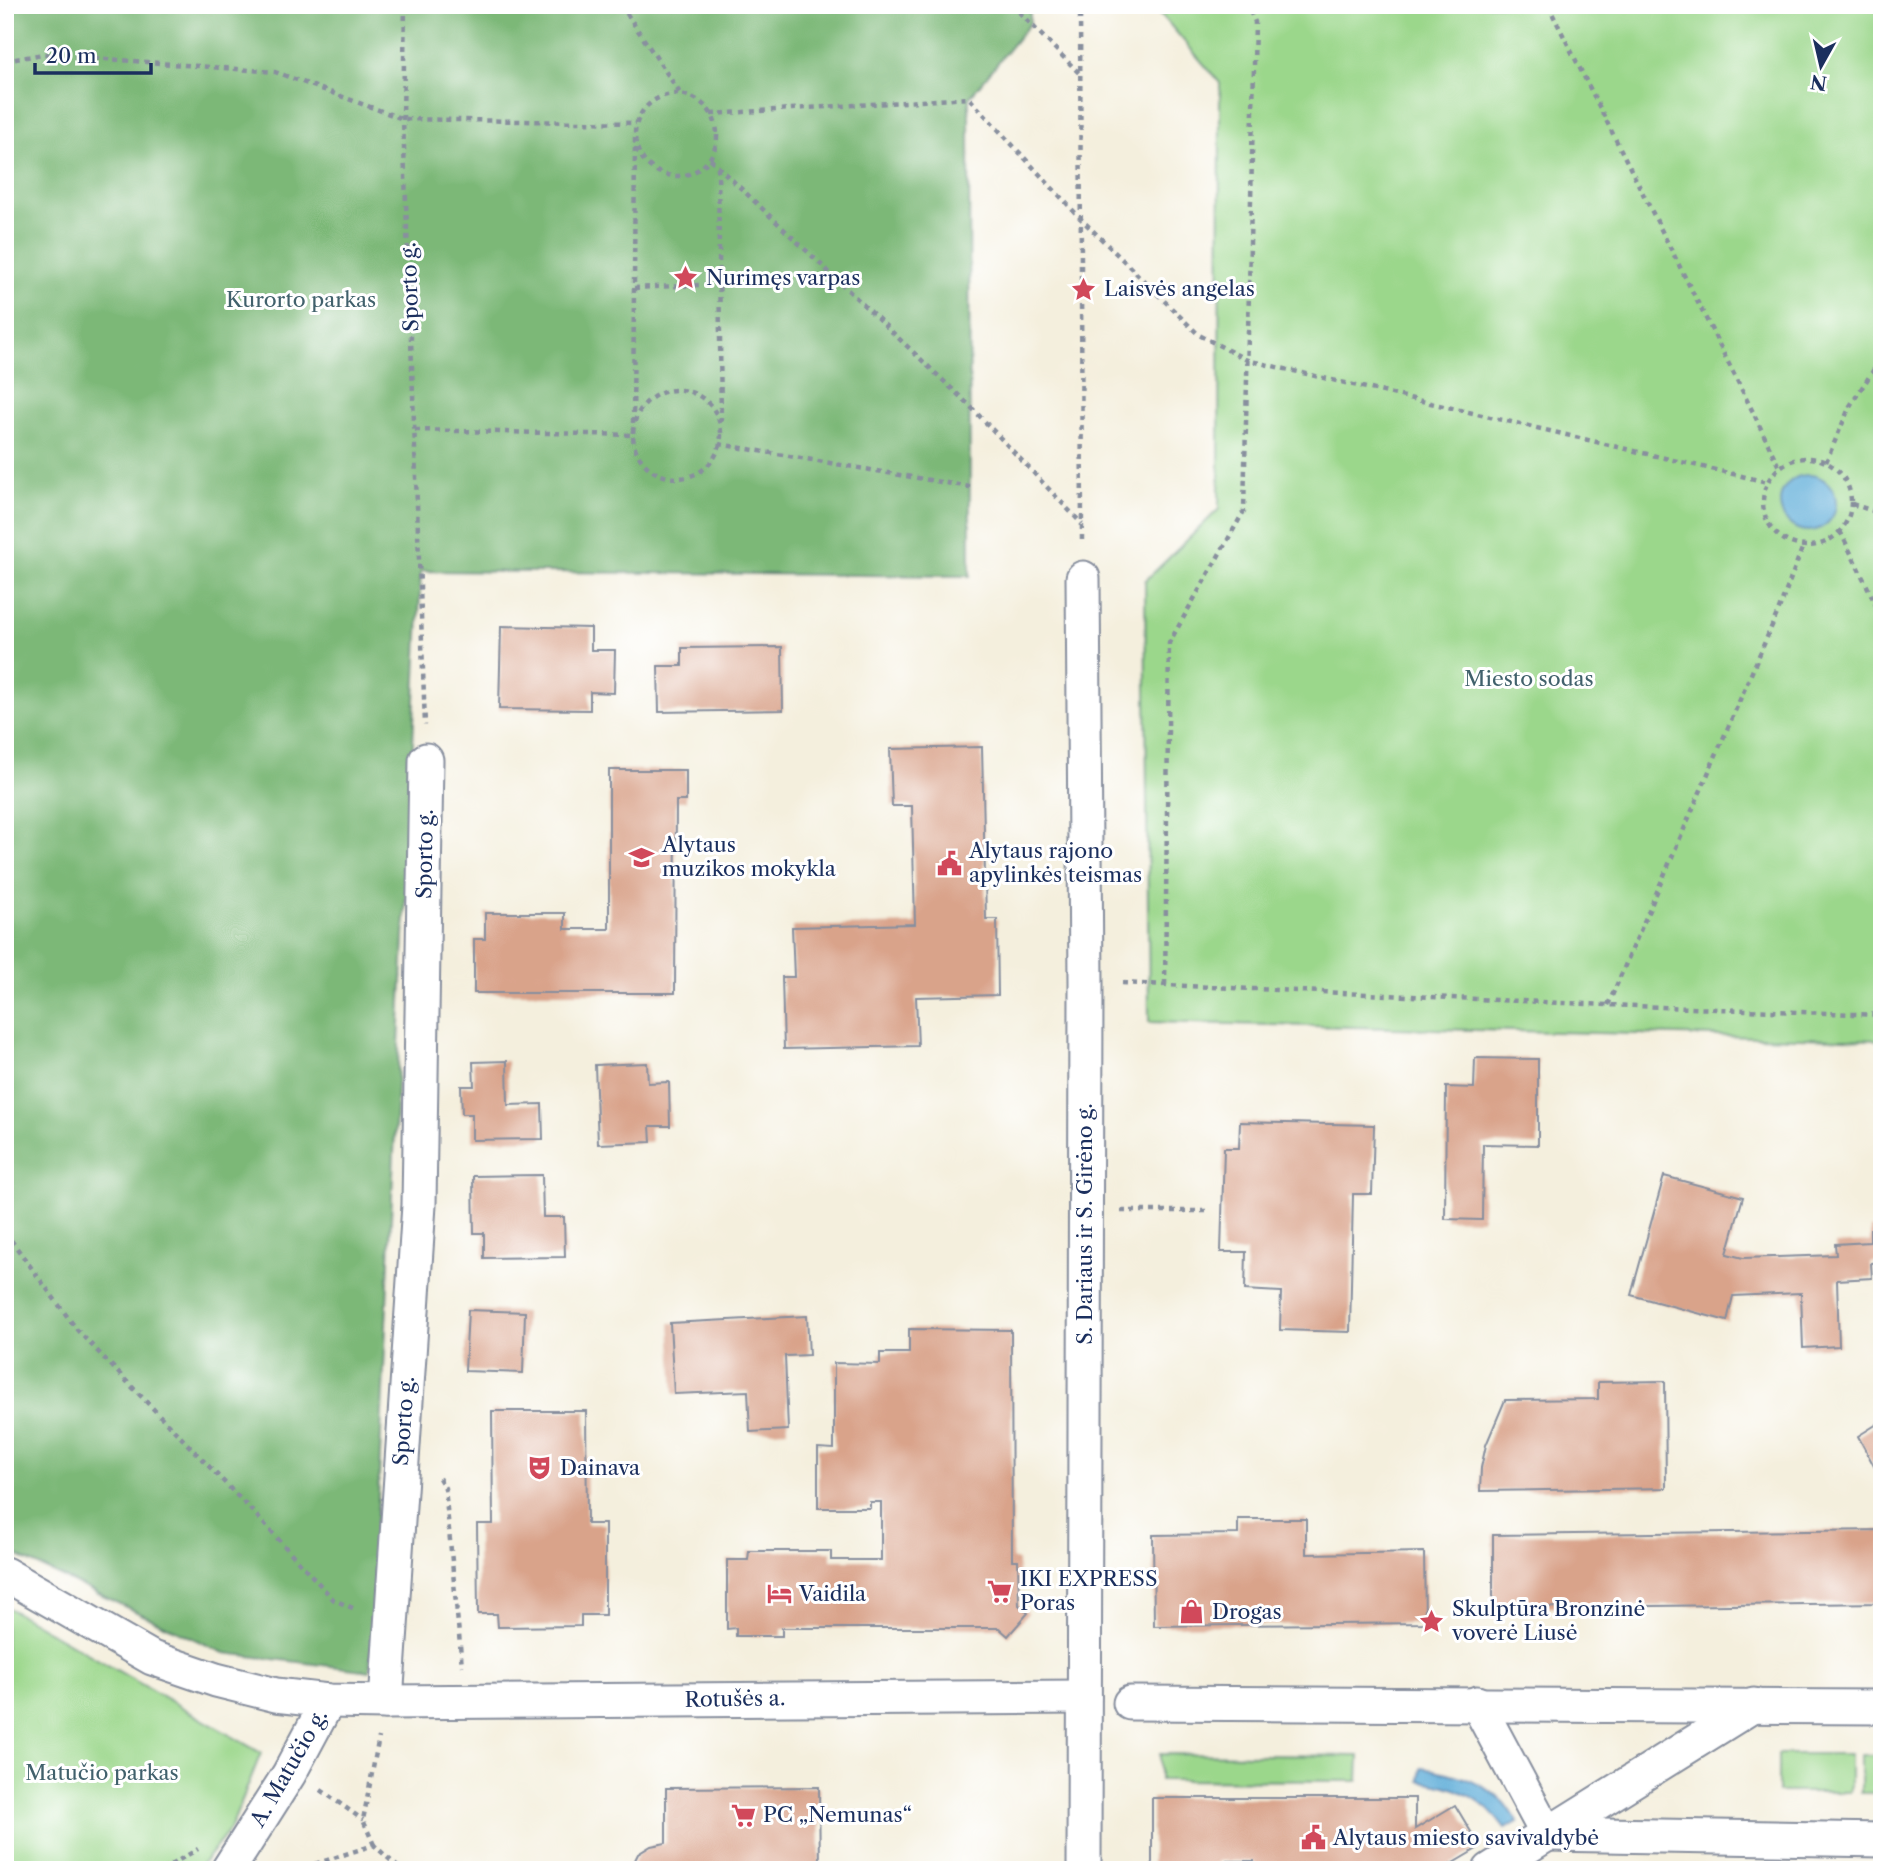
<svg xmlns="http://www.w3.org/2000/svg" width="1887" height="1875" viewBox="0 0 1887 1875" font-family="'Libre Caslon Text',serif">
  <rect width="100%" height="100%" fill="#fff"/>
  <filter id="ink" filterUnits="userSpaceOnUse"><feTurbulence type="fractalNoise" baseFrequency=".0143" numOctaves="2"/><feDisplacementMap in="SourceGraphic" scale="14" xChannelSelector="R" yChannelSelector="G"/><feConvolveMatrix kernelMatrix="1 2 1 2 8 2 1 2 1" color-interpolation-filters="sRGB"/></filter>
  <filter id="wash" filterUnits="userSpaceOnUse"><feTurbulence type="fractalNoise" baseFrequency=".00686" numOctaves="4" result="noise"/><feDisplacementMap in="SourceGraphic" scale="28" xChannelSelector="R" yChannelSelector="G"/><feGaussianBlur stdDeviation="1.57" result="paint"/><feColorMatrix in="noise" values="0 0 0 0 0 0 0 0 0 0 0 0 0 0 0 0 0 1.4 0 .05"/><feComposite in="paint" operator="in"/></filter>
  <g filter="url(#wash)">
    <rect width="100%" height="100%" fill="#f4efdd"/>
    <!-- green -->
    <g fill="#9bd78b" stroke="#5b8374" stroke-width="2">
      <path d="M1153,5H1882V1040L1149,1022L1145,581L1219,509L1220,83Z"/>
      <path d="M5,1606L261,1753L230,1830L197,1870H5Z"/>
      <path d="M1160,1754L1359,1756L1358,1781L1160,1780Z"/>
      <rect x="1778" y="1754" width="72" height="38"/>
      <rect x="1861" y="1755" width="21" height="38"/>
    </g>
    <!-- forest -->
    <path fill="#7cb877" stroke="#4c746a" stroke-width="2" d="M5,5H1030V23L969,98L970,576L421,571L370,1671L224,1653L24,1559L5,1548Z"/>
    <!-- water -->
    <g fill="#60aed9" stroke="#3e6e9c" stroke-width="2">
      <circle cx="1808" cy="503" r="28"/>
      <path d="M1422,1768C1451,1772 1483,1781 1504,1803C1509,1809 1513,1816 1518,1822L1505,1829C1482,1797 1458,1786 1420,1781Z"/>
    </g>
    <g id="blocks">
      <!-- building -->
      <g fill="#d9a38a">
        <path d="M501,626L591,628V650H615L614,693L590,692V710L499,709Z"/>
        <path d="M782,647L783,710L659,712L658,666H682V648Z"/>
        <path d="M982,747L986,919H997L998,995L916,997L918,1046L784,1049L782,977H794L792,927L915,924L912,806H892L890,749Z"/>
        <path d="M609,770H686V801H676L675,993H474V939H485V913H565V929H609Z"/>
        <path d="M1475,1058L1538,1059V1145L1483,1144L1482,1220L1445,1219L1446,1087L1474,1088Z"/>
        <path d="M507,1061L508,1105L542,1104L543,1139L472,1140V1114H462L461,1086H474L473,1062Z"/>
        <path d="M647,1063L648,1083L669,1082L670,1126H650L651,1142L598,1144L595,1065Z"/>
        <path d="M1240,1122L1374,1125L1372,1194H1353L1350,1332L1280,1330L1281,1292L1245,1290L1246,1252H1221L1224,1148H1239Z"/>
        <path d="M542,1175L543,1217H564L565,1257L484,1258V1233H474L473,1176Z"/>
        <path d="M1664,1176L1743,1197L1727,1254L1743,1258L1836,1255L1835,1244L1870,1242V1229H1882V1262L1871,1263L1872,1278L1837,1280L1839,1346L1803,1348L1801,1293L1733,1296L1727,1321L1631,1295Z"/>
        <path d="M468,1310L525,1312L523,1373L465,1371Z"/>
        <path d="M807,1316L809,1355L785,1356L788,1430L750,1432L748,1391L674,1394L670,1323Z"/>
        <path d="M909,1329L1011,1330L1012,1560H1018L1019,1605L1028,1613L1008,1636L999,1628H782V1636H736V1628L727,1629V1560H748L749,1551H831V1560H881V1502H870V1508H818V1448L834,1449V1363L880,1364V1353H909Z"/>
        <path d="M1665,1381L1666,1488L1480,1491L1481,1468L1486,1445L1505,1400L1598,1399V1382Z"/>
        <path d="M492,1411H586L587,1524H605V1615H581V1626L498,1627L497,1614H478L477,1524H493Z"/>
        <path d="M1882,1421V1481L1858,1436Z"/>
        <path d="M1238,1519H1306V1554L1424,1552L1425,1623L1154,1626L1153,1535L1238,1534Z"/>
        <path d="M1882,1530V1603L1493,1608V1535Z"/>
        <path d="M819,1787L820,1870H630L638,1854L651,1846L666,1843V1788Z"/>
        <path d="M1152,1798H1415V1829L1455,1805L1480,1847L1441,1870H1254V1861H1218V1870H1152Z"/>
      </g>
    </g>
  </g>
  <g filter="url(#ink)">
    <use href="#blocks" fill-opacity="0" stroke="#888f9e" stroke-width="2"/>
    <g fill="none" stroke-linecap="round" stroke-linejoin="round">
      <defs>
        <g id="street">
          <path d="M1083,578L1086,982L1084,1870"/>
          <path d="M5,1574L152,1658L216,1680L276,1695L328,1701L386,1702L1084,1697"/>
          <path d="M386,1702L419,1205L426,760"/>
          <path d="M1130,1703L1882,1707"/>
          <path d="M1477,1703L1547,1834L1882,1840"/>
          <path d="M228,1870L289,1774L328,1701"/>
          <path d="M1490,1870L1754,1705"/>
        </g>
      </defs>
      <!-- street casing -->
      <use href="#street" stroke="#888f9e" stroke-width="37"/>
      <!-- path -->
      <g stroke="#888f9e" stroke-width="4.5" stroke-dasharray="5 5" stroke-linecap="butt">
        <path d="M405,5L403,119L425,725"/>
        <path d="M621,5L680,93"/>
        <path d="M1012,5L1080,74"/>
        <path d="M1080,5L1082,542"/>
        <path d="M1548,5L1753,412L1779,467"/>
        <path d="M5,61L43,54L275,72L403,119L636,123"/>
        <circle cx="676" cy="135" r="41"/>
        <path d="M711,114L969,98L1081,219L1199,335L1247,360L1767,482"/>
        <path d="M710,159L970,406L1082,524"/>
        <path d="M718,167L721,424"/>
        <path d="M634,288L720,284"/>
        <circle cx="677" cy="434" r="44"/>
        <path d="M415,430L633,435L635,138"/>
        <path d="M719,444L970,487"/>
        <circle cx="1807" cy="502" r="44"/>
        <path d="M1826,462L1850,406L1882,357"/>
        <path d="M1852,504L1882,514"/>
        <path d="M1840,531L1869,590L1882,619"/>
        <path d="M1122,983L1608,1005L1882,1015"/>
        <path d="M1165,985L1169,643L1244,511L1255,22L1247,5"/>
        <path d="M1608,1005L1780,607L1803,546"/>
        <path d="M1121,1211H1211"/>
        <path d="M5,1232L78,1331L255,1514L334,1600L355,1609"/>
        <path d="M439,1478L445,1488L462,1666"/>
        <path d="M321,1790L363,1820"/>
        <path d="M374,1845L363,1820L379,1737"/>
        <path d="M162,1870L198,1849"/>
        <path d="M296,1870L374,1845L401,1870"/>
      </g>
      <!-- street -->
      <use href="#street" stroke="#fff" stroke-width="33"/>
    </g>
  </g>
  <!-- icons -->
  <defs>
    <symbol id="sight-bare" viewBox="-9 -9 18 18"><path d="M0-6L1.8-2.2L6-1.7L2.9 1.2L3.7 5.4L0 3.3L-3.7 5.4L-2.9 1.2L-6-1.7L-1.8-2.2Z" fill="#d1495b" stroke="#fff" stroke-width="2.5" paint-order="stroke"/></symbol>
    <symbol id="school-bare" viewBox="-9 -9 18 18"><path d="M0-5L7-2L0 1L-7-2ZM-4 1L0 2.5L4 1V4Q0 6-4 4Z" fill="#d1495b" stroke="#fff" stroke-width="2.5" paint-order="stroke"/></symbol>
    <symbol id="civic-bare" viewBox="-9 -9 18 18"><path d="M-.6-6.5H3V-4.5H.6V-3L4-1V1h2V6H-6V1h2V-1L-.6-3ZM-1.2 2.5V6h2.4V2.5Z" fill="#d1495b" stroke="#fff" stroke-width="2.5" paint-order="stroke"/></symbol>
    <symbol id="theatre-bare" viewBox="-9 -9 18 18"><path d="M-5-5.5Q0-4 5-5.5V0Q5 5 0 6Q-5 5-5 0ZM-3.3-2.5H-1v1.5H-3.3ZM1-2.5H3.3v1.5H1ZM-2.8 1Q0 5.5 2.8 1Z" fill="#d1495b" stroke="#fff" stroke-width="2.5" paint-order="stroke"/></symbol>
    <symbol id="supermarket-bare" viewBox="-9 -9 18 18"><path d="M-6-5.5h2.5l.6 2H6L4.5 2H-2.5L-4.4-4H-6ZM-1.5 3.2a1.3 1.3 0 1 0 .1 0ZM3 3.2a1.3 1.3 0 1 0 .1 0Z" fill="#d1495b" stroke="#fff" stroke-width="2.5" paint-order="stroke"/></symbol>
    <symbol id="hotel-bare" viewBox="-9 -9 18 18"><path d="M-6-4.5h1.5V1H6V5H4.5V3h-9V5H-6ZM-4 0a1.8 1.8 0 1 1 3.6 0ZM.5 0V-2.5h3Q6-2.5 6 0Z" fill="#d1495b" stroke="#fff" stroke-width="2.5" paint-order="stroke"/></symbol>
    <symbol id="shop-bare" viewBox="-9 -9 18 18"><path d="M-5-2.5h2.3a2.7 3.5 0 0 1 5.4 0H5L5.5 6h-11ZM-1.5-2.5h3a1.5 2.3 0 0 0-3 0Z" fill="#d1495b" stroke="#fff" stroke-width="2.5" paint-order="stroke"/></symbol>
  </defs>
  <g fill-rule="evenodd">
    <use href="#sight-bare" x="668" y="260" width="35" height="35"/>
    <use href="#sight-bare" x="1066" y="272" width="35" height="35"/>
    <use href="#school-bare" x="624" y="840" width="35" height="35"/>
    <use href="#civic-bare" x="932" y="846" width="35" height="35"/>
    <use href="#theatre-bare" x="522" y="1450" width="35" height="35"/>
    <use href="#supermarket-bare" x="982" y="1574" width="35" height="35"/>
    <use href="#hotel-bare" x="762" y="1576" width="35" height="35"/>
    <use href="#shop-bare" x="1174" y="1594" width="35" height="35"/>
    <use href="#sight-bare" x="1414" y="1604" width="35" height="35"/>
    <use href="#supermarket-bare" x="726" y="1798" width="35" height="35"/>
    <use href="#civic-bare" x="1296" y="1820" width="35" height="35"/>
  </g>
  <g text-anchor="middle" stroke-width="6" stroke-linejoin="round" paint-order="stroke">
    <!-- poi labels -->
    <g font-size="21" fill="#1b2f5e" stroke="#fff" text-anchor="start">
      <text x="706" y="285">Nurimęs varpas</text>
      <text x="1104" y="296">Laisvės angelas</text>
      <text x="662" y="852">Alytaus<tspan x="662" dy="24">muzikos mokykla</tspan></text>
      <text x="969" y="858">Alytaus rajono<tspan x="969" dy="24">apylinkės teismas</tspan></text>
      <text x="560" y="1475">Dainava</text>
      <text x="1020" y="1586">IKI EXPRESS<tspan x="1020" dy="24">Poras</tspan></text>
      <text x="799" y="1601">Vaidila</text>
      <text x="1452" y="1616">Skulptūra Bronzinė<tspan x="1452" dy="24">voverė Liusė</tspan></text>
      <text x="1212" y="1619">Drogas</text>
      <text x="763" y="1822">PC „Nemunas“</text>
      <text x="1333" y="1845">Alytaus miesto savivaldybė</text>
    </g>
    <!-- street labels -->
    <g font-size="21" fill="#1b2f5e" stroke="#fff">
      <text transform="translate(410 287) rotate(-92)" y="7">Sporto g.</text>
      <text transform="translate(425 854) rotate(-89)" y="7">Sporto g.</text>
      <text transform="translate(1085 1224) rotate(-90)" y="7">S. Dariaus ir S. Girėno g.</text>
      <text transform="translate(404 1421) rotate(-86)" y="7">Sporto g.</text>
      <text transform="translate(735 1699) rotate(-1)" y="7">Rotušės a.</text>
      <text transform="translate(289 1768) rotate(-60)" y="7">A. Matučio g.</text>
    </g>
    <!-- park labels -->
    <g font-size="21" fill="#41616c" stroke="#fff">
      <text x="301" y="307">Kurorto parkas</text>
      <text x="1529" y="686">Miesto sodas</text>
      <text x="102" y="1780">Matučio parkas</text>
    </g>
  </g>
  <!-- margin -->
  <rect width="1887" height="1875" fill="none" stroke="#fff" stroke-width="28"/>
  <!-- north arrow -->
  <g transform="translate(1821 66) rotate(188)" stroke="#ffffff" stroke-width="5" paint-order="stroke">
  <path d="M0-5L12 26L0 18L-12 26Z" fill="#1b2f5e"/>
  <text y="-10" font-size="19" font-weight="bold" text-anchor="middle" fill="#1b2f5e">N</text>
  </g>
  <!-- scale -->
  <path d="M35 63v10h116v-10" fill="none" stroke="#1b2f5e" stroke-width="3.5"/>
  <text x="46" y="63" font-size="21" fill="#1b2f5e" stroke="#ffffff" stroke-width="5" paint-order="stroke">20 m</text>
</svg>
